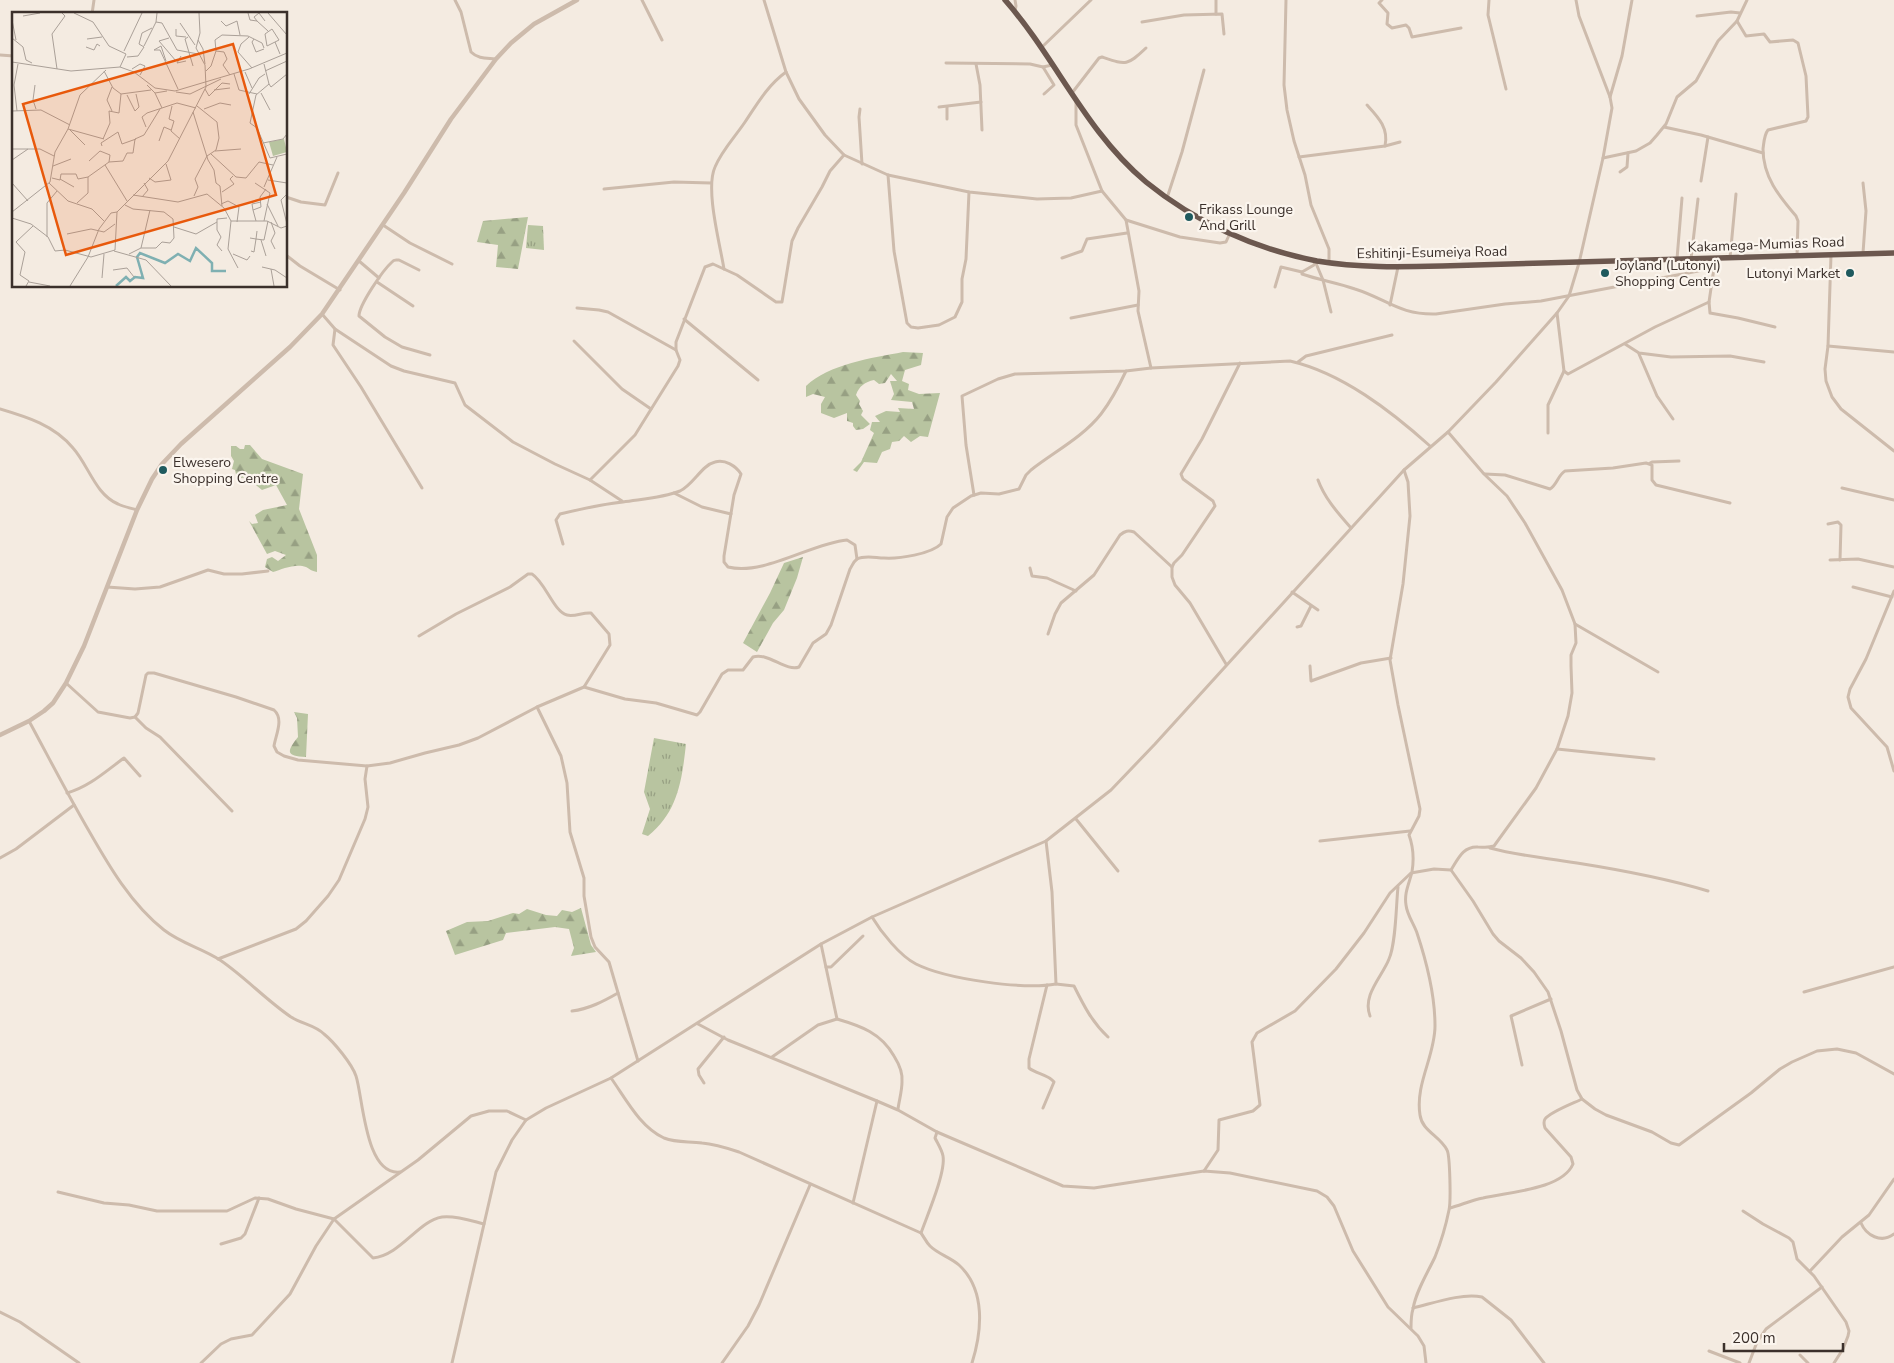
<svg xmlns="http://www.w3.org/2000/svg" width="1894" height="1363" viewBox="0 0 1894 1363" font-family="'Nunito Sans',sans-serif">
  <defs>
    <pattern id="grass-tufts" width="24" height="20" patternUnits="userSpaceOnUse" patternTransform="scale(1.25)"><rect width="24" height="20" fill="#b8c4a0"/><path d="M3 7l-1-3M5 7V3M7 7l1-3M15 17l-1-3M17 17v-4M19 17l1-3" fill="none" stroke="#97a083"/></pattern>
    <pattern id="forest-firs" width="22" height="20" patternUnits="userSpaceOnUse" patternTransform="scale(1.25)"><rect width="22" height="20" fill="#b8c4a0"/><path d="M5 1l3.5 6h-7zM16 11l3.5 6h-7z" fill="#97a083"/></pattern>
  </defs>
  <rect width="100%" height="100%" fill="#f4ebe1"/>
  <!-- grass -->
  <g fill="url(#grass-tufts)">
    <path d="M528,225L543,226L544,250L526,248Z"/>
    <path d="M654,738L686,744C682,780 678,812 648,836L642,834L650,809L644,792Z"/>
  </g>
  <!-- forest -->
  <g fill="url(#forest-firs)">
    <path d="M528,217L518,269L496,267L498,245L477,242L483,221Z"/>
    <path d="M903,352L923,353L921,365L905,370L902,381L909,384L908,390L919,394L940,393L928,437L920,436L911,442L904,436L899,441L892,442L890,449L882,452L877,463L864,462L857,472L853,470L861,462L874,433L870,430L872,422H880L875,416L886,411L900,412L898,408L914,409L912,402L891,400L894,394L890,381H897L891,374L885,383L879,384L874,380C865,382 859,386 856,395L860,401L859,404L863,411L861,415L870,424L863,429L856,430L853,426V423L847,421V413L834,418L821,413V404L825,397L813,394L806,397V386C829,364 872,358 903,352Z"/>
    <path d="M245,445H250L262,459L303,474L299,509L317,555V572C311,571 310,569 306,567C296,563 282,569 273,572L265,567L267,559L272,557L278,561L286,555L275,551L267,554L249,521L252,524L258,523L255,515L263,510L287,505L276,485L262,490L246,477L237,479L235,470L232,469L234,461L231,456V446H236L240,449H244Z"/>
    <path d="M803,557L797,578L784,610L773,623L757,652L743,643L770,593L784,563Z"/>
    <path d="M294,712L308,714L306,757C285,756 287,751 298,737L297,718Z"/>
    <path d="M581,908L591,945L596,952L571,956L574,948L569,929L555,927L506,933L503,940L455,955L446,931L467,922L488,921L513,913L519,914L527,909L546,915L557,916L562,910L572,912Z"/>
  </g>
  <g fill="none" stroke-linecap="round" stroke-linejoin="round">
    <!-- minor -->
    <g stroke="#cdbbac" stroke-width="3">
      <path d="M455,0L461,12L471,52C478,59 487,58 495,59"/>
      <path d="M642,0L662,40"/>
      <path d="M764,0L786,72L799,99L825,135L844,155L888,175L969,192L1037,199L1071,198L1102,191"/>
      <path d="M1015,0L1016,6L1015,11"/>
      <path d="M1286,0L1284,85L1287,110L1294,141L1305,175L1311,205L1329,249V262"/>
      <path d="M1382,0L1379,3L1388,13L1387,24L1392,28L1406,25L1409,28L1412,37L1461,28"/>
      <path d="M1489,0L1488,15L1506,89"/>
      <path d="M92,14L94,0"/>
      <path d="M1216,14V0"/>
      <path d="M1697,16L1731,12L1740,13"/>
      <path d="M1737,21L1746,36L1764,34L1770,42L1793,40L1798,43L1806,76L1808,117L1806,121L1768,130C1764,135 1764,142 1763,149C1763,177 1779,196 1796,216L1798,221L1797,256"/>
      <path d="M1142,22L1184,15L1222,14L1224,34"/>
      <path d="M1042,47L1091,0"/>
      <path d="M0,55L14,56"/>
      <path d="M946,63L1030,64L1043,67L1052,65"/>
      <path d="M976,64L980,85L982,130"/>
      <path d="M1043,67L1054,85L1044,94"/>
      <path d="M1072,93L1099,58L1102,57C1126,65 1127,66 1146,48"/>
      <path d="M1610,97L1622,56L1632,0"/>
      <path d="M1076,102V125L1102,191L1126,220L1180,237L1220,243L1226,242L1230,233"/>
      <path d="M939,107L981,102"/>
      <path d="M860,109L859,117L862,164"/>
      <path d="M947,119V107"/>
      <path d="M1664,127L1701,135L1763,153"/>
      <path d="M1385,146L1400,142"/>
      <path d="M1299,157L1385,146C1389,128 1378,117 1367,105"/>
      <path d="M1603,158L1636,151L1650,143L1657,135L1666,124L1677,97L1696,81L1718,41L1737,21L1747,0"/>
      <path d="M1620,172L1627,167L1628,153"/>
      <path d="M888,175L894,251L907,323L911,327L918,328L939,325L955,317L962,302V279L966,259L969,192"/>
      <path d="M1701,181L1708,137"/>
      <path d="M604,189L674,182L711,183"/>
      <path d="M286,197L301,202L325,205L338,173"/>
      <path d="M1167,198L1182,152L1204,70"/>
      <path d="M1126,220L1139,291L1138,311L1151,368"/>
      <path d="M383,225L410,243L452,264"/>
      <path d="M1863,253L1866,211L1863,183"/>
      <path d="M286,255L300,266L340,290"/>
      <path d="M1831,255L1828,346L1825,369L1826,381L1832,397L1841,409L1894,451"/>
      <path d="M1062,258L1082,251L1087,239L1127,233"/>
      <path d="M1730,258L1736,194"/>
      <path d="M1677,259L1682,198"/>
      <path d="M1691,259L1698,199"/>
      <path d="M359,261L379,278"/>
      <path d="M1315,261L1314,265L1302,272V274C1319,280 1338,283 1355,289C1387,299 1399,315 1436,314L1505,304L1541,301L1714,268L1719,259"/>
      <path d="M1315,261L1323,280L1331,312"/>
      <path d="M724,269C720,244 705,189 715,167C722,150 735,137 745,122C757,104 768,85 786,72"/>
      <path d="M419,270L399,260C395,260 394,259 392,262C383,270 359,305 359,316L385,337L402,347L430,355"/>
      <path d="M377,282L413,306"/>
      <path d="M1275,287L1281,267L1302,272"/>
      <path d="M1709,302L1714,268"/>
      <path d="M1390,305L1398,267"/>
      <path d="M577,308L599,310L608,312L676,350"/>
      <path d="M1557,313L1564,371L1568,374L1655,327L1709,302L1710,313L1738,318L1775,327"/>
      <path d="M322,314L335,329L391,366L404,371L455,383L465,405L513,442L555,464L590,480L622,501"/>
      <path d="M1071,318L1138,305"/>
      <path d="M684,319L758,380"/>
      <path d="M335,329L333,345L361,387L422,488"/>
      <path d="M574,341L622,389L651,409"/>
      <path d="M1625,344L1639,353L1671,357L1730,356L1764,362"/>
      <path d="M1828,346L1894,352"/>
      <path d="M1639,354L1657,396L1673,419"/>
      <path d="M1298,362L1306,356L1392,335"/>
      <path d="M0,409C27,417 54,425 73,448C89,466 95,494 118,504C124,507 131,508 137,510"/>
      <path d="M1448,432L1484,474L1507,496L1525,523L1562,590L1575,624L1576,643L1571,655V666L1572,693L1568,716L1557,749L1536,788L1494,846C1488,848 1484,847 1478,847C1463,846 1458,859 1451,870"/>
      <path d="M1548,433V405L1564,371"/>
      <path d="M1650,463L1652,462L1679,461"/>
      <path d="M1404,470L1408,482L1410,516L1403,584L1390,660L1398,705L1420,809L1419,816L1409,835C1413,846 1414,860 1412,872C1409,884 1404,893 1406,905C1407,915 1414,924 1417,933C1427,963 1435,995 1435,1026C1435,1056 1415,1084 1420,1115C1422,1131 1440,1136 1447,1150C1450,1155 1451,1202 1449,1210C1446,1225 1441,1242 1435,1257C1427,1274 1416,1291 1413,1309C1411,1315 1411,1322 1411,1328"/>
      <path d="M1485,474L1505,475L1550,489C1557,485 1558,475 1565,471L1613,468L1646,463L1652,465V480L1656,485L1730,503"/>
      <path d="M590,480L635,435L678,366L680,360L676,350V342L705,267L713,264L737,275L776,302H782L792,241L798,228L822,187L830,171L844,155"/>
      <path d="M1318,480C1325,499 1338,513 1351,528"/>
      <path d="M1842,488L1894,500"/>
      <path d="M674,493L702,507L731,514"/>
      <path d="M974,495L966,445L962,396L998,379L1015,374L1126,371L1151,368L1290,361C1342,373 1391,411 1430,446"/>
      <path d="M1828,524L1838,522L1841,525L1840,560"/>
      <path d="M563,544L556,520L560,514C581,509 602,504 623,502C642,499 662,498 680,491C693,485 702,465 715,462C725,459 736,466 741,474L734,495L724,556V562L728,567C764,576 812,543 847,540L855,545L857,559"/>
      <path d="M1830,560L1858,559L1894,567"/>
      <path d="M1030,568L1032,576L1047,578L1076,591"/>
      <path d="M107,587L135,589L160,587L208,570L224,574H242L268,571"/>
      <path d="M1853,587L1892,597"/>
      <path d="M1894,591L1866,659L1850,689L1848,697L1851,708L1887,747L1894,771"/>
      <path d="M1292,592L1318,610"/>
      <path d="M1575,624L1658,672"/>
      <path d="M1297,627L1301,626L1311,606"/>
      <path d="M1048,634L1055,614L1061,603L1094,575L1120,535C1125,531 1128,530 1134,532L1172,567"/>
      <path d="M419,636L456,614L510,587L528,574H532C545,582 554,612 567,615C575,617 583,612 591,613L609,634L610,645L584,687"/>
      <path d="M1226,664L1190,603L1175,585L1172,577V567L1174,563L1182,555L1215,506L1213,501L1183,479L1181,474L1202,439L1240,363"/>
      <path d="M1310,666L1311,681L1361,663L1391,658"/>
      <path d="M66,683L98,712L130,718L135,717L138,713L146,675L148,673H154L236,697L274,710C284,719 276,734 274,746L277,752L284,756L298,760L367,766L390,763L425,753L459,745L478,738L537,707L584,687L625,699L656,703L697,715L700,712L722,674L728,670H743L753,657C768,652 786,672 799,667L813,643L826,634L831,625L850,569C852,566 853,562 857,559C865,555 876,558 884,558C899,559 931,554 941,544L947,517L953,508L971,496L981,493L999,494L1019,489L1026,475L1031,470C1054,452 1083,437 1101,414C1111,401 1119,386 1126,371"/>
      <path d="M537,707L561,756L567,783L570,832L584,878V896L591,937L595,947L609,962L638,1061"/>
      <path d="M135,717L146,728L160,737L232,811"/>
      <path d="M29,721C49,758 68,795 89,831C109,866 131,904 164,930C182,944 202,948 220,960C245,977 266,1000 291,1017C302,1024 315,1025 324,1034C334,1042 352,1064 356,1076C363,1097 365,1176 400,1172"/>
      <path d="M1557,749L1654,759"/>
      <path d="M67,793C89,787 106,771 124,758L140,776"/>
      <path d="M1076,819L1118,871"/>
      <path d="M1320,841L1410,831"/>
      <path d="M1490,848C1519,856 1548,858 1577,863C1621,870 1665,878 1708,891"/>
      <path d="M0,858L16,849L74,805"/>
      <path d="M872,917C881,932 900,956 916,964C946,979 1023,990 1056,984L1052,892L1046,841"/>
      <path d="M218,959L296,929L306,921L328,896L339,880L365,819L368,807L365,779L367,766"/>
      <path d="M826,967H831L863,936"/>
      <path d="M1056,984L1074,986C1084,1006 1092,1022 1108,1037"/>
      <path d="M1804,992L1894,967"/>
      <path d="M572,1011C589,1009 604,1001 618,993"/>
      <path d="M1370,1016C1362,995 1382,977 1389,959C1396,943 1396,906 1398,887"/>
      <path d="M837,1019C861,1026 881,1033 894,1056C899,1064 903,1073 902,1082C902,1091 899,1101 898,1109"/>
      <path d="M698,1024L728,1040L877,1101L898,1110L937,1132L1063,1186L1094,1188L1204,1171L1230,1173L1317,1191L1327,1197L1334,1206L1353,1251L1388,1307L1418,1336L1424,1346L1426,1363"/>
      <path d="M772,1057L818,1025L837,1019L821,944"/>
      <path d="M1522,1065L1511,1016L1551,999"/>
      <path d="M611,1078C626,1099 640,1127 664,1138C677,1143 689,1141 702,1143C715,1144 727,1148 739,1152L921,1233C924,1237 926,1242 930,1246C938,1254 950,1257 959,1265C986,1290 982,1331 972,1363"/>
      <path d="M704,1083L699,1075L698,1069L724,1037"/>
      <path d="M1043,1108L1054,1082C1048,1074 1036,1074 1029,1068V1059L1047,985"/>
      <path d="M1204,1171L1218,1150L1219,1120L1253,1111L1260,1105L1252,1042L1257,1033L1295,1011L1336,969L1364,933L1390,893L1411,873L1434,869L1451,870L1473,901L1493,934L1499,941L1521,958L1534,972L1548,992L1561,1031L1577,1090L1582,1099L1595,1109L1606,1115L1652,1132L1671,1143L1679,1145L1751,1093L1780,1069L1792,1062L1817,1051L1837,1049L1856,1053L1894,1074"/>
      <path d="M58,1192L104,1203L129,1205L157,1211H227L255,1198L268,1199L296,1209L334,1219L373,1258C401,1255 418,1221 442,1217C455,1215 472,1221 484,1224"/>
      <path d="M853,1203L877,1101"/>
      <path d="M1450,1208C1461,1205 1472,1200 1483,1198C1507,1192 1562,1190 1573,1164L1571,1157L1545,1128C1544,1124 1543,1122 1545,1119C1550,1112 1574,1103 1582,1099"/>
      <path d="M1743,1211L1763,1224L1789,1238L1793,1242L1797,1259L1814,1276L1846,1322L1849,1331L1848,1336L1843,1349L1834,1363"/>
      <path d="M1861,1223C1866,1235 1881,1244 1894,1234"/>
      <path d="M921,1233C927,1216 946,1172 943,1156C942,1150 938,1144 935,1138L937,1132"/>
      <path d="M221,1244L241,1238L245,1234L259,1198"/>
      <path d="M1810,1271L1842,1237L1869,1215L1894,1179"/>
      <path d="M1413,1308C1434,1303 1461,1293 1482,1297L1511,1320L1544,1363"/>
      <path d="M0,1312L20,1322L79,1363"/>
      <path d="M1709,1351L1740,1363"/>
      <path d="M1800,1355L1808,1363"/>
      <path d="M201,1363L221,1344L231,1339L252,1335L290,1294L316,1246L334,1219L418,1160L471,1116L489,1111H507L526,1120"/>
      <path d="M452,1363L496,1172L512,1140L526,1120L546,1108L611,1078L821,944L872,917L1046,841L1111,790L1155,744L1404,470L1448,432L1496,382L1557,313L1569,296L1579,263L1603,158L1612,108L1610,97L1579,16L1576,0"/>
      <path d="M722,1363L748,1326L759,1305L810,1185"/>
      <path d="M1749,1363L1757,1342L1766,1329L1822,1287"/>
    </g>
    <!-- tertiary -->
    <path stroke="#cdbbac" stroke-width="4.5" d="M0,735L29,721L44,711L53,703L66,683L84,646L137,510L152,479L162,464L181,444L290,347L322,314L404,193L451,119L496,59L511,43L534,24L577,0"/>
    <!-- trunk -->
    <path stroke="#6c584f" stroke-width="5.5" d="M1005,0C1056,58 1085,131 1146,182C1195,222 1255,249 1317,261C1359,268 1400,267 1442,266C1476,265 1509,264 1543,263C1660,260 1777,257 1894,253"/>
  </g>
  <!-- markers -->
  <g fill="#1f5a5e" stroke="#fbf5ee" stroke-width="2">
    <circle cx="1189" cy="217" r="5"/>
    <circle cx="1605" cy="273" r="5"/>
    <circle cx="1850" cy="273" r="5"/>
    <circle cx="163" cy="470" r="5"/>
  </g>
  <g text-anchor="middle" stroke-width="4.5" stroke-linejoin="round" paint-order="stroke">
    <!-- poi labels -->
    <g font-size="14" fill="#3b302b" stroke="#fbf5ee" text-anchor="start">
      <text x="1199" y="214">Frikass Lounge<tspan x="1199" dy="16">And Grill</tspan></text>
      <text x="1615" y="270">Joyland (Lutonyi)<tspan x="1615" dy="16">Shopping Centre</tspan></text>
      <text x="1840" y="278" text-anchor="end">Lutonyi Market</text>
      <text x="173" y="467">Elwesero<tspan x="173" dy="16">Shopping Centre</tspan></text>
    </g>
    <!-- street labels -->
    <g font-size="14" fill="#3b302b" stroke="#fbf5ee">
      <text transform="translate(1766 244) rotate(-2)" y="5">Kakamega-Mumias Road</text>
      <text transform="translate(1432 252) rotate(-1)" y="5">Eshitinji-Esumeiya Road</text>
    </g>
  </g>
  <!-- overview -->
  <g transform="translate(12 12)">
    <rect width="275" height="275" fill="#f4ebe1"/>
    <path d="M272,127L275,140L261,144L257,130Z" fill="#b8c4a0"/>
    <path fill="none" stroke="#7fb0b2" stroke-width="2.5" d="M104,274L114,265L118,269L123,265L131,266L125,245L128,241L153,251L166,242L178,249L184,236L200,251V259H214"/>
    <path fill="none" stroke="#aaa098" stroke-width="1" d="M62,1L81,10L97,34L114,42L108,55M145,1L144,10L150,11L165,38L186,42M236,1L238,8L245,9L256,19M256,1L275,23M11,4L28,1M0,8L4,28M209,9L214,14L225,9L228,23M245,9L242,5L247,1L253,9M168,11L183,33M164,17V24L174,25M176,25L173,27L181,54M237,25L229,32L226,40L240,56M0,26L11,35L14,48L20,51M157,26L147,29L164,49M75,27L90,25M242,27L240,30L244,40L252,37M186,28L191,37L193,52M263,30L255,34L253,22L260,17L267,28L263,30L268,42M132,34L144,10M74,35L82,38L85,32L88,34M112,39L130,1M204,39L212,40L215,47L211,53L218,63M169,44L165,51L174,49M115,45L126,44L132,35L127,32L130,21L140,16M154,49L149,34L142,38H148L166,77M0,50L59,59L108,55L122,60L143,76L163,79L237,57L275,41M252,52L257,72M45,57L40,22L53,4L50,1M120,57L128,52L133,54L128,63M92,59L101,76L109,82L139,78M194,59L199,54L204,39L203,28L210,23L236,24L250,31L252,36M253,59L275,49M233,60L240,76M222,62L227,78L245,82M257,72L244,83L238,111L245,116L258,146L275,142M257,72L259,75L275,62M23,73L21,88L24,97M135,73L143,81L155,79M193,77L197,84L210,71L218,72M202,78L218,76M164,80L178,82L209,67M143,81L150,96M249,81L258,98M237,82L247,66L253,62M115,83L123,99L127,95L124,82M160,94L157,107L162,109L159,119L168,127M192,97L208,91L219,93M0,99L29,98L58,113M5,99L2,73L6,52M100,99L95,88L100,75M181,100L196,148L202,158L204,171L208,174L210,194M134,115L130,105L135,101L165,91L184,96M56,117L92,127M58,118L73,133M91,127L98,111L97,99L107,101L109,82M147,129L152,115L159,118M251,131L271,127L275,122M90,134L89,131L106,120L110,132L124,127M0,137H28L42,144M203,139L229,137M199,142L224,165L234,166L247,150L261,153M0,148L16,137M77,149L88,139L98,143L97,150M93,153L115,189M41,154L59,147M40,166L48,168L49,162H64L66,167L76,165L97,150L111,149L115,141H121L123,127L132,123L148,97M137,166L143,170L159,168L154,152M48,167L62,175M256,168L275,171M0,171L16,189M37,171L56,189L80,197L92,209M243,171L258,181L252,209M252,175L265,145M210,180L222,172L218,167L221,164M275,182L269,188L275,212M121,183L166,190L195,182L212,196L219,209H255L269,216L275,214M182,184L186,175L183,167L195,144L204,138L207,126L205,110L185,94M130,185L136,178L132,171M65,191L76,181V165M209,192L216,189L227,195L225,210M255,192L266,214M113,193L121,197L152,200L161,207L162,226L158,231L150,230L144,236H129M241,198L240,192L249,190M0,200L38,170L43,140L56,117L68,83L94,58M0,206L19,212L36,225L43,239L53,238L79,245L103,238L105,200L156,149L194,75L193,53L184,36L188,21L187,1M219,209L216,237L226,256M244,209L241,198L249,195L248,185L254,177M259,210L263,221L259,229L263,237M162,215L184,222L205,210M245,219L244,227L252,228L256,209M55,222L79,217L92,220L103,212M35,225V191L45,179M238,226L244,227L242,240L239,239M249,228L254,244M102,239L134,248L159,274M210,239L205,233L209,225L205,218V207L215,206M117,242L129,236L138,198M221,242L235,248L238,244M250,255L263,258L275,266M259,257L262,274M101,258L115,256L122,265M90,266L92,242M17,270L38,274M14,274L17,269L8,263L13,240L4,230L21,214M58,274L76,245L87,217L99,201L105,200"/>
    <path fill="#e8590c" fill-opacity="0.15" stroke="#e8590c" stroke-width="2.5" d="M221,32L264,183L54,243L11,92Z"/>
    <rect width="275" height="275" fill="none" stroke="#3b302b" stroke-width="2.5"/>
  </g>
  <!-- scale -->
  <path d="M1724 1343v8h119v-8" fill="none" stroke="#3b302b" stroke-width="2.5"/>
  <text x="1732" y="1343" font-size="15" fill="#3b302b" stroke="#fbf5ee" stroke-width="4" paint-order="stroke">200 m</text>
</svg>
